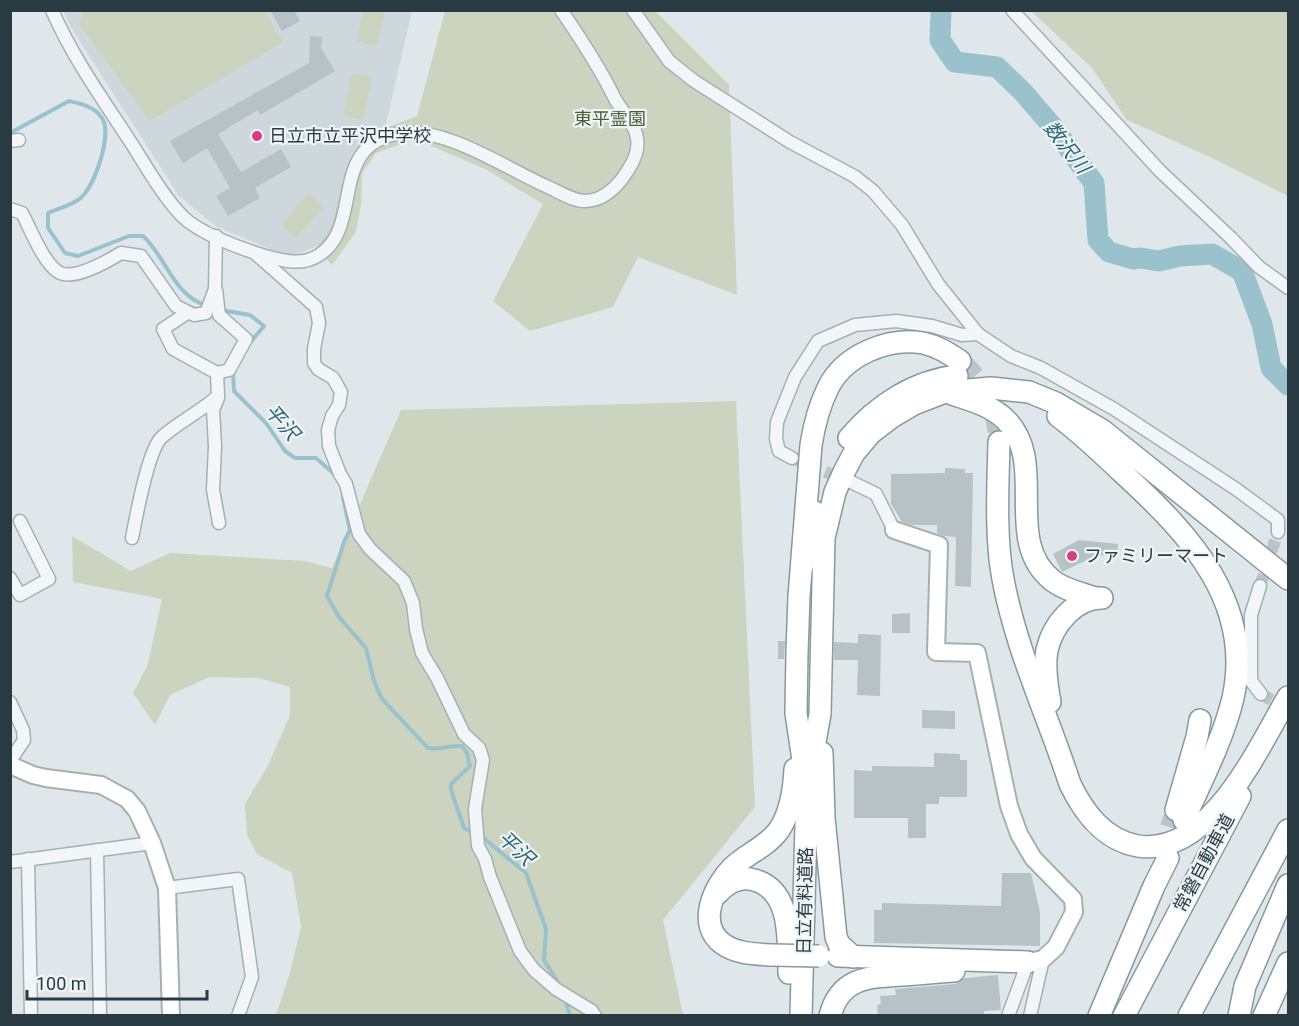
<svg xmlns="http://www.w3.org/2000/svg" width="1299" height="1026" viewBox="0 0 1299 1026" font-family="Roboto,'Noto Sans JP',sans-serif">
  <rect width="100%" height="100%" fill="#e0e7ea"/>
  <!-- built -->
  <path fill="#ced7dc" d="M63,11H412L385,128L362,143L345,168L332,225L316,247L291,256L280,253L217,227L179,196L75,34Z"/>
  <!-- green -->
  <g fill="#ccd4c0">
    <path d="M83,11H264L283,42L150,121L79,24Z"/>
    <path d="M363,11H385L377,46L357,41Z"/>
    <path d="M445,11H655L729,85L737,295L638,257L613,307L530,331L493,301L543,204L485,169L415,139L376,153L362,174L361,205L356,232L332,265L316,247L332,225L345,168L362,143L385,128L417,116Z"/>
    <path d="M1031,11H1288V196L1212,158L1127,120L1092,68Z"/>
    <path d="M352,73L372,77L363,120L343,115Z"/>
    <path d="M309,193L324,206L296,238L281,225Z"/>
    <path d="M736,401L755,807L663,920L683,1015H273L277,1012L290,972L301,927L292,873L257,854L247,835L245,804L267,767L290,716V687L258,678L209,677L170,695L155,725L133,693L148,664L162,599L73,582L72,536L131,571L170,553L305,561L332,568L401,410Z"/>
  </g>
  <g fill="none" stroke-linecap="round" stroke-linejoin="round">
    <!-- stream -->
    <g stroke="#99c2cc" stroke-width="4">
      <path d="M10,133L69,101C82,104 98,107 104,122C110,140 94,190 78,200C69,206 57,209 48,213V228L65,253L78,256L129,236H143C167,258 173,296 208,306"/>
      <path d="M221,310L250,315L264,326L249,344"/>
      <path d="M233,371L234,391L266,423L285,451L295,458H316L334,474"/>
      <path d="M343,497L350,530L344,542L327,596L339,617L366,648L374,681L382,699L428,748C440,750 450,745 462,746L467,753L470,766L451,784V790L464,828L473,833"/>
      <path d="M480,835L526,873L546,929L544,960L562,989"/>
      <path d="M565,999L570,1016"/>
    </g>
    <!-- river -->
    <path stroke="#99c2cc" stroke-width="21" d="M941,10L940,40L955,62L997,67L1023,92L1053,127L1094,183L1098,240L1109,252L1133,259L1141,258L1159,261L1180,256L1212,254L1242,271L1262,324L1271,368L1288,385"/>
  </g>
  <!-- building -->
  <g fill="#b7c2c7">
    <path d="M270,10H294L300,21L282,31Z"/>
    <path d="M310,36L322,37L321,48L335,71L260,115L258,110L218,134L241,172L281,149L291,167L255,188L260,198L228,216L216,196L230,188L207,148L183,163L170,141L309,63Z"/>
    <path d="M945,468L965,469V473H973L971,587L955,586L956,537L944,536L937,533V525H912L902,522L891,504V474L945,473Z"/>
    <path d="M1079,540L1118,544L1117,557L1097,555L1062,572L1053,554Z"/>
    <path d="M910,613V633H892V614Z"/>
    <path d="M858,634L881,635L880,696L857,695L858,660H834V642L858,643Z"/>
    <path d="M778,641H785L784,659H778Z"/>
    <path d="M922,710L955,711V729L922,728Z"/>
    <path d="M934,753L960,754V760H967V797H939V804H926V838H908V818H854V770L872,771V766L934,767Z"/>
    <path d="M1002,873H1031L1040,912V946L874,943V910H882V903L1001,906Z"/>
    <path d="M998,975L1001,1010L984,1011V1016H878L877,1005L881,1004L880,996L896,995L895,989L955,984L965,978Z"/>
  </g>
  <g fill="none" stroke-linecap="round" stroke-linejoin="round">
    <!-- street-tunnel -->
    <g stroke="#bbc4c8" stroke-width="12" stroke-dasharray="12 6" stroke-linecap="butt">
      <path d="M792,458L845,480"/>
      <path d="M1260,586L1278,532"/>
      <path d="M1261,694L1287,709"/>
    </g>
    <!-- highway-tunnel -->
    <g stroke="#bbc4c8" stroke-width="21" stroke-dasharray="21 10" stroke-linecap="butt">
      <path d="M960,361C988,389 996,402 999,442"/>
      <path d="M1161,857L1174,817"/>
    </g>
    <defs>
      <g id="street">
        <path d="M52,10C72,56 101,97 128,138C145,164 161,194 182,216C199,233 239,248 262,255C280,260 301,267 319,255C365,226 326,143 402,133C448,128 505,168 548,187C559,192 573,201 585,201C604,201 619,185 628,170C634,161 639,149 637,138C635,124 622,111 615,99C600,68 581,39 561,10"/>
        <path d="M633,10L669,61L694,81L790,142L854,176L873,191L902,225L938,284L978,334L1011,356L1041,368L1114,409L1236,489L1278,520V532"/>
        <path d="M1012,10L1160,171L1230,237L1259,267L1288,288"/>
        <path d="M10,141L19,140"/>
        <path d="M10,209L22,213C30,228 44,265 60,273C75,280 108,261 121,253L141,256L176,306L194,315L206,313L215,289L216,236"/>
        <path d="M257,255L316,307L319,323L314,349V363L318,369L333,378L341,392L339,405L332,416L328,430L329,446L340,474L346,484L359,534L370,549L404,581L413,603L416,629L422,653L437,678L464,734L479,748L483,760L475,809L478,846L485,859L490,877L520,951L534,970L556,989L592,1011L595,1016"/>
        <path d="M187,313L163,329L173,349L217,373L229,370L246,339L219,315L216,290"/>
        <path d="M218,398L213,410L215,446L213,490L219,523"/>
        <path d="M792,458L779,451L776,439L777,422L795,377L818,341L855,325L896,321L932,326L962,335L978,334"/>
        <path d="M849,481L876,494L894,530"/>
        <path d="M132,538C136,518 148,449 162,437C179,422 200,412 218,396L217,373"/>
        <path d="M10,578L20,595L49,579L20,521"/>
        <path d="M1260,586L1251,615V681L1261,694"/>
        <path d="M10,702L23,730L24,740L10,761"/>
        <path d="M97,850L100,1016"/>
        <path d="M28,859L31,1016"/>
        <path d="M10,862L152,843"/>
        <path d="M167,888L238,879L252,977L238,1016"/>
        <path d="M1008,1016L1028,962"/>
        <path d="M1030,1016L1043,959"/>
      </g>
      <g id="secondary">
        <path d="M894,530L939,545L936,652L977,653L1009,806L1019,834L1033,858L1073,899L1074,912L1056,947L1043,959L1028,962"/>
        <path d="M10,765L33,775L46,778L101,785L127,799L137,811L152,843L167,888L171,1016"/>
      </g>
      <g id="highway">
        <path d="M952,394C970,400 990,405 1005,419C1050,463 1001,540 1053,581C1065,590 1081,593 1095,598"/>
        <path d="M1058,416C1082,434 1104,455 1126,476C1190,535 1254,603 1233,698C1223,740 1201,781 1184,820"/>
        <path d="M849,438C877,405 914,381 957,376"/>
        <path d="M999,442C998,484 995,538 1003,579C1016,650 1048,716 1070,784C1084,813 1104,840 1138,846C1210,857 1258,748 1288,697"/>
        <path d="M802,567L815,512"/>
        <path d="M1050,702C1047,686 1044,666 1047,650C1053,624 1075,598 1102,598"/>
        <path d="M822,753L824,818L836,937L839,944L853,957"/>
        <path d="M804,767L796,713L797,652L799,596L811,445C814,426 819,406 828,388C844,355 888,337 923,343C937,346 948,353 960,361"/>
        <path d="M1176,810L1197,737L1200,720"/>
        <path d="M718,893C726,884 737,877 750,879C793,887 788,940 789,973"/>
        <path d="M772,955C756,954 737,954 723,944C696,925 714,886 732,868C747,853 767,847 779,830C791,812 794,790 795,769"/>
        <path d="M838,956L1028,962"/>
        <path d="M801,1016L807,786L820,714L824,538L835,492L844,472L854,453L871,433L892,417L914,404L945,392L991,388L1029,392L1056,403L1102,430L1288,579"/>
        <path d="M830,1016C840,977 869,977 902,975C919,974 937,972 954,971"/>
        <path d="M1099,1016L1154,886L1168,858"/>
        <path d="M1124,1016L1240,796"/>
        <path d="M1189,1016L1288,830"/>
        <path d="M1239,1016L1245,986L1288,885"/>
        <path d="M1264,1016L1288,963"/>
      </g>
    </defs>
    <!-- street casing -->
    <use href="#street" stroke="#a5b0b4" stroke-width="15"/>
    <!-- secondary casing -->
    <use href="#secondary" stroke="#a5b0b4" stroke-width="20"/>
    <!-- highway casing -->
    <use href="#highway" stroke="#8699a1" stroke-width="24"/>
    <!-- street -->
    <use href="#street" stroke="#f3f6f8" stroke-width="12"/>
    <!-- secondary -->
    <use href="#secondary" stroke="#fff" stroke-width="16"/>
    <!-- highway -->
    <use href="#highway" stroke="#fff" stroke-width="21"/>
    <defs>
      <path id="highway-bridge" d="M772,955L819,956"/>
    </defs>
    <!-- highway-bridge casing -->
    <use href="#highway-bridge" stroke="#8699a1" stroke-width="24" stroke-linecap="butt"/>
    <!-- highway-bridge -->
    <use href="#highway-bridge" stroke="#fff" stroke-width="21"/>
  </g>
  <!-- markers -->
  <g fill="#d53e85" stroke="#eff5f7" stroke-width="2">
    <circle cx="257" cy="136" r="6"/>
    <circle cx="1072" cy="556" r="6"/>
  </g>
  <g text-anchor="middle" stroke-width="4.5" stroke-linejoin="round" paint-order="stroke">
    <!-- park labels -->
    <g font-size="18" fill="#495e34" stroke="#eff5f7">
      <text x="610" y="125">東平霊園</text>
    </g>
    <!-- poi labels -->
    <g font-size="18" fill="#283a42" stroke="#eff5f7" text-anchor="start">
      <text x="269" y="142">日立市立平沢中学校</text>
      <text x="1084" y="562">ファミリーマート</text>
    </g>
    <!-- street labels -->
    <g font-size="18" fill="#283a42" stroke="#eff5f7">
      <text transform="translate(1204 863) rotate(-62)" y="6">常磐自動車道</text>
      <text transform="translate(805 901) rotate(-89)" y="6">日立有料道路</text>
    </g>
    <!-- water labels -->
    <g font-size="20" font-style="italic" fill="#2f6778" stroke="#eff5f7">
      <text transform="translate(1067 147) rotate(52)" y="7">数沢川</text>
      <text transform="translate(282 422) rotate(49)" y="7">平沢</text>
      <text transform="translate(516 848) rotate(43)" y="7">平沢</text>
    </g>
  </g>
  <!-- border -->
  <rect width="1299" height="1026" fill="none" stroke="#283a42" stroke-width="24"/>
  <!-- scale -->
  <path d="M27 990v9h180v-9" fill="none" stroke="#283a42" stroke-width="3"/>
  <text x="36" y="990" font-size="18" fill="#283a42" stroke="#eff5f7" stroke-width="4.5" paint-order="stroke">100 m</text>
</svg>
